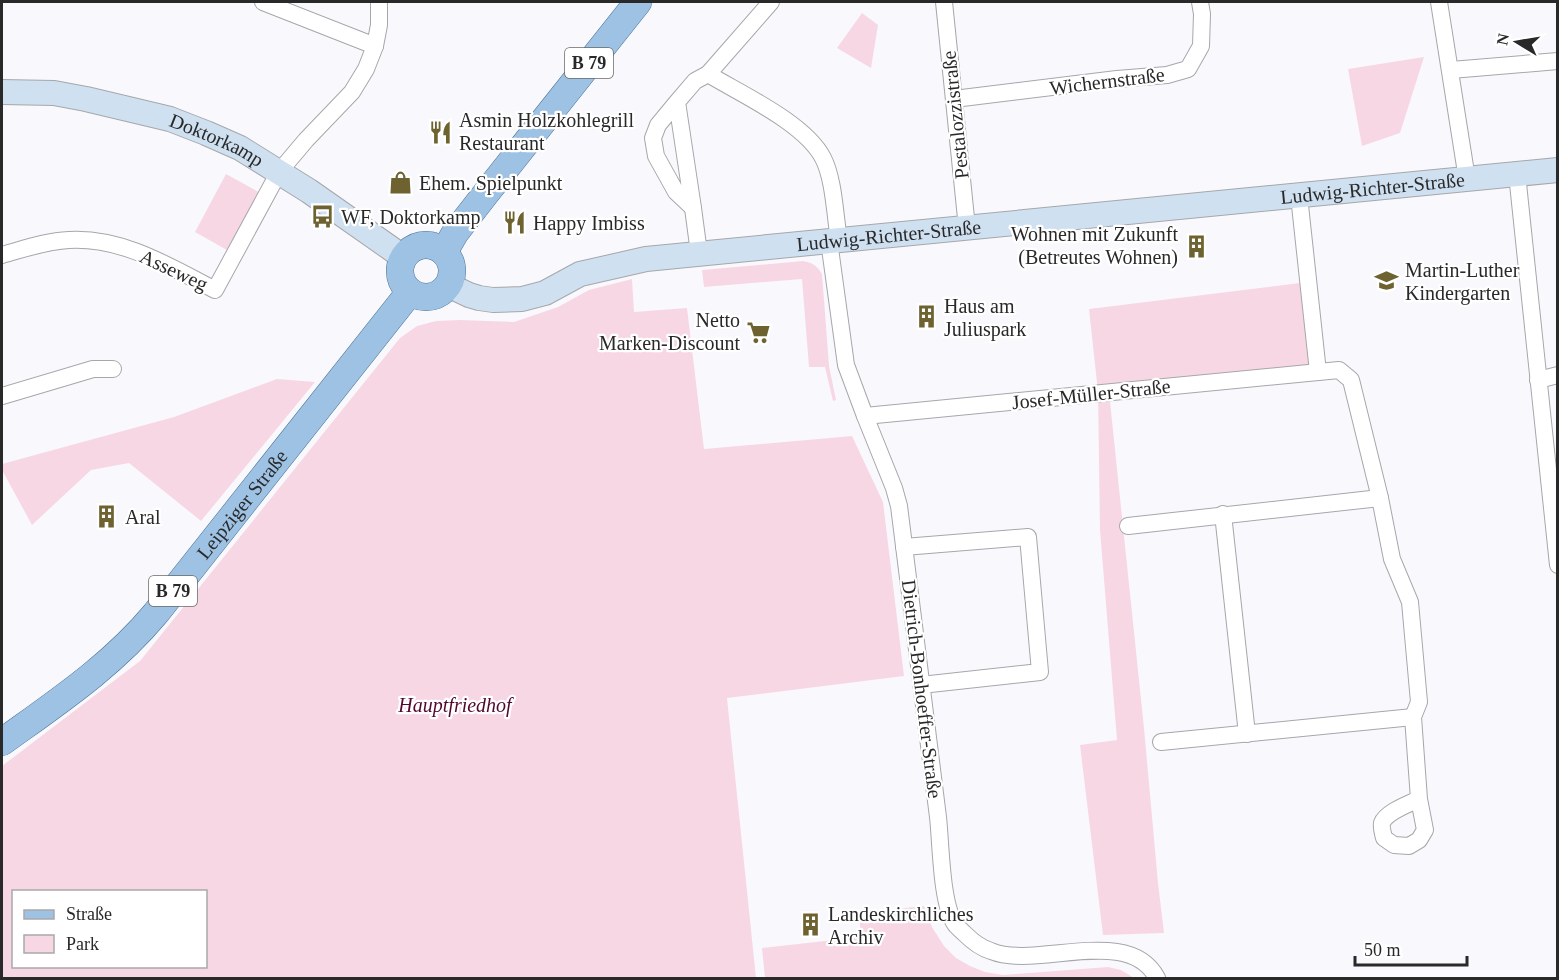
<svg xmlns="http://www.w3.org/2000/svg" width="1559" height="980" viewBox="0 0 1559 980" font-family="'Times New Roman',serif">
  <rect width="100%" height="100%" fill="#f9f9fd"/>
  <!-- green -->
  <g fill="#f8d7e4" fill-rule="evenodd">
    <path d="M862,13L878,25L871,68L837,48Z"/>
    <path d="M1424,57L1400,133L1362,146L1348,69Z"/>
    <path d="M226,174L266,196L234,254L195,232Z"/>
    <path d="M803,261C812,263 817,265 822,274L829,366L836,400L833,401L825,367H809L802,279L704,287L702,270Z"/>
    <path d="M632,279L634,312L687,308L704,449L852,436L883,502L904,676L727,698L756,978H2V766L140,661L400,338L417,326L436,321L460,320L514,322L558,307L589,290ZM14,892H206V966H14Z"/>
    <path d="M1308,282L1318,372L1109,392L1144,728L1158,883L1164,933L1103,935L1080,745L1117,740L1100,530L1098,392L1089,309Z"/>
    <path d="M277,379L315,382L201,521L129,463L91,470L32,525L2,470V464L174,417Z"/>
    <path d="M924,906L932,927L944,946L956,958L970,966L985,972L1003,975L1108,967L1121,970L1134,978H765L762,948L861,937L859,913Z"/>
  </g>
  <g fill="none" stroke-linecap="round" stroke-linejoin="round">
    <defs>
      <g id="street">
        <path d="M263,2L375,46"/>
        <path d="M944,2L967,228"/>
        <path d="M1439,2L1467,179"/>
        <path d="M1451,70L1558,61"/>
        <path d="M708,74C741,94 805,123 823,158C834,179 835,216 839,240"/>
        <path d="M954,99L1117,79L1167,75L1188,69L1201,46L1202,14L1200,2"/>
        <path d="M677,102L693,208L676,192L656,156L653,138L658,125L677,102L695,81L708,74L771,2"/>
        <path d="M1517,174L1558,565"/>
        <path d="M1299,196L1318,372"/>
        <path d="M693,208L699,253"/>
        <path d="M829,241L846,365L865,416L894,488L899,506C911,609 925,713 938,817C941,844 941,903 955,924C957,927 962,931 965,934C972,941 981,948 991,951C1036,970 1129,924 1157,978"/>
        <path d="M2,255C24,249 46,241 69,240C122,237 169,266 215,290L279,172L306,140L352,92L366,69L375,46L379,25V2"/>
        <path d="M1538,380L1558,375"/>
        <path d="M2,396L93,369H113"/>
        <path d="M865,416L1339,370L1351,380L1380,498L1392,559L1410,602L1419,702L1413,717L1419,799L1425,830L1419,840L1409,846L1394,845L1384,838C1383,833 1381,828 1382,823C1386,812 1409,804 1419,799"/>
        <path d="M1223,514L1247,734"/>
        <path d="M1128,526L1380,498"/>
        <path d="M904,547L1028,537L1040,672L921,685"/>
        <path d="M1161,742L1413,717"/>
      </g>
      <g id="secondary">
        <path id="s1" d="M2,92L54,93L86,99L170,119L206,133L240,148L309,191L403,257"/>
        <path id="s2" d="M448,285L469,295L479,298L493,300L522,299L545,293L580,274L646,259L1558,170"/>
      </g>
      <g id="primary">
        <circle cx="426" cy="271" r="26"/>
        <path d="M444,252L455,233L487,192L638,2"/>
        <path id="s3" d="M2,742C56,703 112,666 156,613L410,292"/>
      </g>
    </defs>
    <!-- street casing -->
    <use href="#street" stroke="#a6a7aa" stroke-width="18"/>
    <!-- secondary casing -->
    <use href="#secondary" stroke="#a6a7aa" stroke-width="26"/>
    <!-- primary casing -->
    <use href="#primary" stroke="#4b7296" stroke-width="28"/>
    <!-- street -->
    <use href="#street" stroke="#fff" stroke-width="16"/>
    <!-- secondary -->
    <use href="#secondary" stroke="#cfe0f1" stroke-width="24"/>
    <!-- primary -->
    <use href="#primary" stroke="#9ec2e3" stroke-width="27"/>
  </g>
  <!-- icons -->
  <defs>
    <symbol id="restaurant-bare" viewBox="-9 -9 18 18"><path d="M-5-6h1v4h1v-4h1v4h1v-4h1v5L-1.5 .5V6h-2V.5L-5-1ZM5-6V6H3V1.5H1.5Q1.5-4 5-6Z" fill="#6e6330" stroke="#fff" stroke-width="2.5" paint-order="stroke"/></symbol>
    <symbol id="shop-bare" viewBox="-9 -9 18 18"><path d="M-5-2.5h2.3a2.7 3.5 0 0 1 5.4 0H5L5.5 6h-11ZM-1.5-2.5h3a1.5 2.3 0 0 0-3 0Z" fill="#6e6330" stroke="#fff" stroke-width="2.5" paint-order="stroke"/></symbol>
    <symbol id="bus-bare" viewBox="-9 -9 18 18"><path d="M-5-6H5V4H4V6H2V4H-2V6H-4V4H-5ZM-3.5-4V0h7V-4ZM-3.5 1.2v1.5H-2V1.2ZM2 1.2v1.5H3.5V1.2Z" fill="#6e6330" stroke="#fff" stroke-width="2.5" paint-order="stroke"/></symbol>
    <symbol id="building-bare" viewBox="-9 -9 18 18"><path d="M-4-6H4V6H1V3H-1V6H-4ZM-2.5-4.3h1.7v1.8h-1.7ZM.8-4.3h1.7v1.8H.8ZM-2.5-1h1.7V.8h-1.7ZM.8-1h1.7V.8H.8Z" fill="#6e6330" stroke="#fff" stroke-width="2.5" paint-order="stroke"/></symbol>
    <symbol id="school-bare" viewBox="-9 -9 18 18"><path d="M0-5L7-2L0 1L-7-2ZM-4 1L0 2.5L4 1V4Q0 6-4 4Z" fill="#6e6330" stroke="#fff" stroke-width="2.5" paint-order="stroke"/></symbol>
    <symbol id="supermarket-bare" viewBox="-9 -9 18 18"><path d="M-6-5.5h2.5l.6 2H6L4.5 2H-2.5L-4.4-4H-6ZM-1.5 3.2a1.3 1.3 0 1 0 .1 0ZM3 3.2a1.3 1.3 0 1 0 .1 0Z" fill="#6e6330" stroke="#fff" stroke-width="2.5" paint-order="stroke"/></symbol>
  </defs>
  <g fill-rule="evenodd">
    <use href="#restaurant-bare" x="424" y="116" width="33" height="33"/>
    <use href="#shop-bare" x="384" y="166" width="33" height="33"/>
    <use href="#bus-bare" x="306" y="200" width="33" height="33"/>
    <use href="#restaurant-bare" x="498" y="206" width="33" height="33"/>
    <use href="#building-bare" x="1180" y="230" width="33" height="33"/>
    <use href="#school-bare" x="1370" y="264" width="33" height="33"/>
    <use href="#building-bare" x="910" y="300" width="33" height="33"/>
    <use href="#supermarket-bare" x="742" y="316" width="33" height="33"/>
    <use href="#building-bare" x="90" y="500" width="33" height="33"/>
    <use href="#building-bare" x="794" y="908" width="33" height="33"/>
  </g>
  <g text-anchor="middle" stroke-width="4.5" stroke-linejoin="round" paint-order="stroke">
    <!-- shield labels -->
    <g fill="#fff" stroke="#69696a" stroke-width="1.5">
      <rect x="565" y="48" width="48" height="30" rx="4.5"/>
      <rect x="149" y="576" width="48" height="30" rx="4.5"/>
    </g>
    <g font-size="18" font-weight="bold" fill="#29292a">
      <text x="589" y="69">B 79</text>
      <text x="173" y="597">B 79</text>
    </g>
    <!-- street labels -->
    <g font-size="20" fill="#29292a" stroke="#fff">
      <text transform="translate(1107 81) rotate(-7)" y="7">Wichernstraße</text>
      <text transform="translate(955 115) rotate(-96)" y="7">Pestalozzistraße</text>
      <text dy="7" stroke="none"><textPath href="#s1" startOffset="222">Doktorkamp</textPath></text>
      <text dy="7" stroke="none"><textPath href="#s2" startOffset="938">Ludwig-Richter-Straße</textPath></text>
      <text dy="7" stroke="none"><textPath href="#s2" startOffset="452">Ludwig-Richter-Straße</textPath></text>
      <text transform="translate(174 270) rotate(25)" y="7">Asseweg</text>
      <text transform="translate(1091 394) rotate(-6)" y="7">Josef-Müller-Straße</text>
      <text dy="7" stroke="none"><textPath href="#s3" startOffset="340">Leipziger Straße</textPath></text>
      <text transform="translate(922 689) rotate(83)" y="7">Dietrich-Bonhoeffer-Straße</text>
    </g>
    <!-- poi labels -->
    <g font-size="20" fill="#29292a" stroke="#fff" text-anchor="start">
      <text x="459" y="127">Asmin Holzkohlegrill<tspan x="459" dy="23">Restaurant</tspan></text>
      <text x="419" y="190">Ehem. Spielpunkt</text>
      <text x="341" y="224">WF, Doktorkamp</text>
      <text x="533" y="230">Happy Imbiss</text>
      <text x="1178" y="241" text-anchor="end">Wohnen mit Zukunft<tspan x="1178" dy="23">(Betreutes Wohnen)</tspan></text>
      <text x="1405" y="277">Martin-Luther<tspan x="1405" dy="23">Kindergarten</tspan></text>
      <text x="944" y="313">Haus am<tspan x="944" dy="23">Juliuspark</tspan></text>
      <text x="740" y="327" text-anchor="end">Netto<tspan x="740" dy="23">Marken-Discount</tspan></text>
      <text x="125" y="524">Aral</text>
      <text x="828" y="921">Landeskirchliches<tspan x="828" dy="23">Archiv</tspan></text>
    </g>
    <!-- park labels -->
    <g font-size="20" font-style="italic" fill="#510730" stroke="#fff">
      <text x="455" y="712">Hauptfriedhof</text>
    </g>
  </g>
  <!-- border -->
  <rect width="1559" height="980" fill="none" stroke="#29292a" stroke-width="6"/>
  <!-- legend -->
  <rect x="12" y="890" width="195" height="78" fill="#ffffff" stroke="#a9a9aa" stroke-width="1.5"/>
  <rect x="24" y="910" width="30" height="9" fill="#9ec2e3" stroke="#a9a9aa" stroke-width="1.5"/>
  <text x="66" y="920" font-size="18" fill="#29292a">Straße</text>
  <rect x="24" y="935" width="30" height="18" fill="#f8d7e4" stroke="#a9a9aa" stroke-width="1.5"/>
  <text x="66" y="950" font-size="18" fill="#29292a">Park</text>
  <!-- north arrow -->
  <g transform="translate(1517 42) rotate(281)" stroke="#ffffff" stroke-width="4.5" paint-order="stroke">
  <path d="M0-4.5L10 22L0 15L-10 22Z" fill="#29292a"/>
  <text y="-9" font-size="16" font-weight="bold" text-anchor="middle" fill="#29292a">N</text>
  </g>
  <!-- scale -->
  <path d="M1355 956v9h112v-9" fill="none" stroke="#29292a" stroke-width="3"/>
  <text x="1364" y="956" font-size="18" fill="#29292a" stroke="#ffffff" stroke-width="4.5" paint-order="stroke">50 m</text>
</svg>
